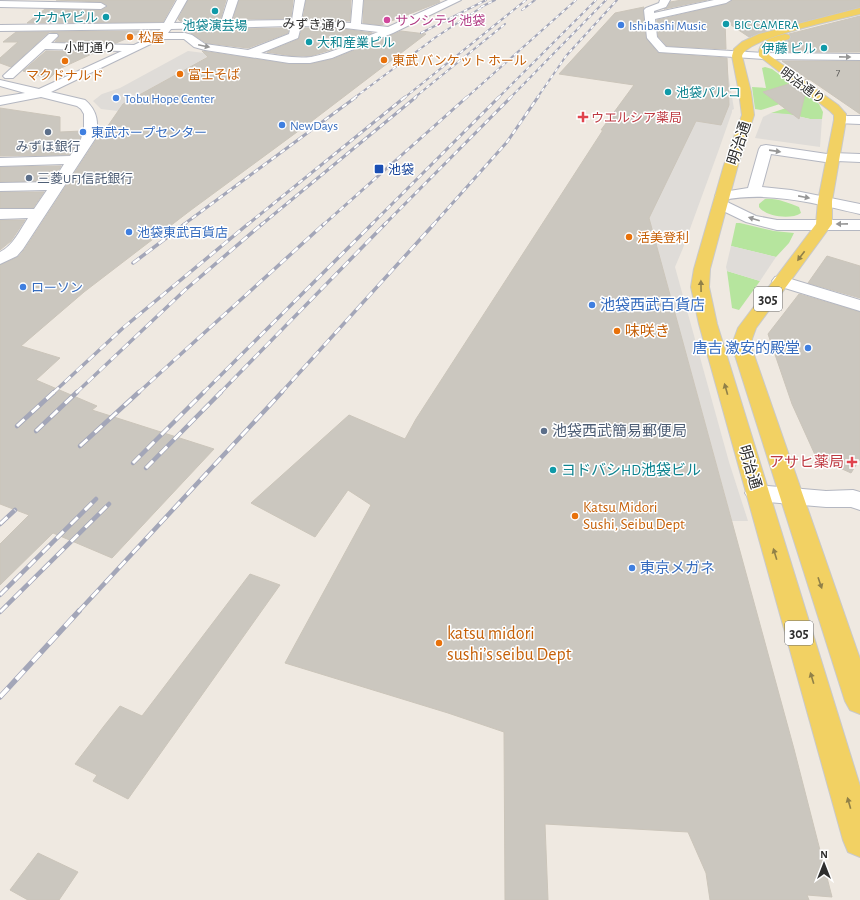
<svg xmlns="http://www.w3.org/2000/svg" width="860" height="900" viewBox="0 0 860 900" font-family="'Alegreya Sans','Noto Sans JP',sans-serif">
  <rect width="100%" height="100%" fill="#efe9e1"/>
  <!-- green -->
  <g fill="#b6e59e">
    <path d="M765,67L772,69L819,104L823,112L822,119H810L793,115L771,113L798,104L789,101L761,110L755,109L752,87L766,88L762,68Z"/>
    <path d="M765,199C777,198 788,203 799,207L801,213C791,220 766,217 759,207V204Z"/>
    <path d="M736,223H740L774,231L794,233L789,243L776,257L731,246Z"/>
    <path d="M727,271L760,281L739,310L732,308Z"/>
  </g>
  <!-- plaza -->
  <g fill="#dfdcd8">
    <path d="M188,51L212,54L123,104L118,111L101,109L93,101L102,94L120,88Z"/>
    <path d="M704,57H718L726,61L734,109L732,110V112L718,152L683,248L675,267L729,462L748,521H732L649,218Z"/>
    <path d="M771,113L788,114L810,119H822L820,147L755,138L763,117Z"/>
    <path d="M731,246L776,257L760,281L727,271L726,267Z"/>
  </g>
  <!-- building -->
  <g fill="#cbc7bf" stroke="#cbc5ba">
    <path d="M56,0H175L163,22L27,23L45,9L101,10L107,7L101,2Z"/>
    <path d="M188,0H226L220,21H180L178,19Z"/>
    <path d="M239,0H293L291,19H233Z"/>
    <path d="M306,0H351L350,21L303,19Z"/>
    <path d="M364,0H439L440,2L381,25L363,23Z"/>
    <path d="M682,0H707L664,9L667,8L670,2Z"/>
    <path d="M732,0H860V7L759,33L749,37L725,21L726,49L667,46L658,36L657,20L726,4Z"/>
    <path d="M644,7L643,10L646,38L658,53L727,58L729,105L721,125L696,121L649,218L794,749L832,897L807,895L809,900H710L706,873L688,832L545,824L548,900H505L504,732L448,713L285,663L371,505L348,490L315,537L251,503L349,415L405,439L416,419L603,130H601L634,85L559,74L615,13Z"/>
    <path d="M860,16V52H771V49L778,44L790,40L791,36L789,34Z"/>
    <path d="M289,28L288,33L248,48L206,43L186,30Z"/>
    <path d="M302,28H337L372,33L336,48L311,56H293L267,52L299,39Z"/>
    <path d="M145,31L116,43L55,42L59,36L58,33L49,32L11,67L0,63V58L18,42H3L16,32Z"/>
    <path d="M401,31L426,34L312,121L191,210L84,292L21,346L60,358L36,380L97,406L92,410L214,449L112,558L53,533L0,585V544L29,515L0,504V265L18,257L24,250L96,140L98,131L105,130L123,104L208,57L202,51L289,64H310L333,59Z"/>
    <path d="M46,51L96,52L59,69L49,79L23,71Z"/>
    <path d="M782,61H860V114L809,79L808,82L805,79H808Z"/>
    <path d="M792,83L805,94L799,119L763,92Z"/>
    <path d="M0,108L60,117V132L82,131L80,138L69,155L0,156Z"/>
    <path d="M61,166L52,181L0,182V167Z"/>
    <path d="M0,192H44L33,208H0Z"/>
    <path d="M0,220H25L11,241L0,250Z"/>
    <path d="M827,256L860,266V298L808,283Z"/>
    <path d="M799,294L860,312V459L851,473L816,457L792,404L768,334Z"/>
    <path d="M250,574L280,585L128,799L93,781L97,775L75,764L104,726L120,706L142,716Z"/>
    <path d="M38,853L78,872L59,900H28L10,890Z"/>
  </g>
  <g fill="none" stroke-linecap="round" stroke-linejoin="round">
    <defs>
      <g id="minor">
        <path d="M177,0H187L174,23L221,22L228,0H238L231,21L292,20L295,0H305L301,20L351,23L353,0H363L361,24L388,27L448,0H461L393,33L332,58L310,63H289L205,50L194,47L184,39H161L51,92L85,100C98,111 99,124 95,139L23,249L17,256L0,264V252C13,246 20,230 28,218L0,219V209H34L47,190L0,191V183L53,182L64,164L0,166V158L70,156L81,139L84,129V114L81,109L77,106L41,97L0,105V97L25,93L0,86V80L39,89L122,51L45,49L13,78H5L3,76L5,74L49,34H57L58,36L51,43L134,45L151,37L161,29L0,31V25L164,23ZM291,26L289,34L248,50L205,44L192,35L185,33H168L171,29ZM301,26L337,27L378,32C357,40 334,53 311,57C295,59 278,55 261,53L298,38Z"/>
        <path d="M660,0H670L666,7L654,11V13L714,0H731L726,3L655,19L657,37L666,47L764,53L860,54V60L764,59L659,52L647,38L644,10L646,8L659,3Z"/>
        <path d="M0,1L101,3L106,6L101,9L0,7Z"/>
        <path d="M840,116H860V124L836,123L834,120L836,117Z"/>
        <path d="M766,145L827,154L832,153L860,154V162L837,161L832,163L771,154L762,187L791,190L860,204V214C814,203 770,191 723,200L756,216L777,220H860V230H777L746,222L715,207L713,204L715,201L719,200L715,196L717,193L748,188L759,149L761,146Z"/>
        <path d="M781,276L860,300V311L775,285L772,281L775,277Z"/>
        <path d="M757,485L826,491L853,490L860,492V510L851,507H826L757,501L749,499L745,493L749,487Z"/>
      </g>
      <g id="major">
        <path d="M860,8V14C840,19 746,38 742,56L751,92L754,115L738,165L710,269L709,287L717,324L860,786V857L848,852L843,840L699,324L691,287L694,269L724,165L742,115L739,92L732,56L734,49L742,42L759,34Z"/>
        <path d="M785,34L789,35L790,37L789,39L777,43L770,48L769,55L838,105L846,114V120L832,201V224L756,328L752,339V349L860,659V714L850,710L845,701L733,349L734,339L738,328L816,224L818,201L834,120V115L830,111L759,56C757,41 773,37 785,34Z"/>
      </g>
    </defs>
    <!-- minor casing -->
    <use href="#minor" stroke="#b4b7c1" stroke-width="2"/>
    <!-- major casing -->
    <use href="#major" stroke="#c9c9c9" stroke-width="2"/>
    <!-- minor -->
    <use href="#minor" fill="#fff" fill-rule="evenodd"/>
    <!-- major -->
    <use href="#major" fill="#f2d163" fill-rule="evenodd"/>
    <defs>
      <g id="rail-far4">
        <path d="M481,7L495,0"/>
        <path d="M522,10L535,0"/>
        <path d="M421,33L486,0"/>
        <path d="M354,98L436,37L482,7"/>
        <path d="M404,98L526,0"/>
        <path d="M414,98L505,24"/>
        <path d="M466,98L576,0"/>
        <path d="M498,98L596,0"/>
        <path d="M510,98L606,0"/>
        <path d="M537,98L566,56L617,0"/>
      </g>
      <g id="rail-far3">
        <path d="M183,225L356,97"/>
        <path d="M247,225L405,97"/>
        <path d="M261,225L416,97"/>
        <path d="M323,225L467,97"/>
        <path d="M371,225L499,97"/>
        <path d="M384,225L511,97"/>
        <path d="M433,225L507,142L538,97"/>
      </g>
      <g id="rail-far2">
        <path d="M133,263L185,224"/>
        <path d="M53,393L123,328L248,224"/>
        <path d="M76,393L185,290L262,224"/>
        <path d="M138,393L324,224"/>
        <path d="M203,393L372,224"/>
        <path d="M220,393L385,224"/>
        <path d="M281,393L434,224"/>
      </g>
      <g id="rail-far1">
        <path d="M17,426L54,392"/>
        <path d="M36,431L77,392"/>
        <path d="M80,446L139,392"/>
        <path d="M133,463L204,392"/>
        <path d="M146,468L221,392"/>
        <path d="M0,524L15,510"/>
        <path d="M0,595L96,499"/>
        <path d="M0,612L109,504"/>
        <path d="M78,612L282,392"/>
      </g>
      <path id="rail" d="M0,697L79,611"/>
    </defs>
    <!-- rail-far4 casing -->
    <use href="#rail-far4" stroke="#a3a6b8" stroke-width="2"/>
    <!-- rail-far3 casing -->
    <use href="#rail-far3" stroke="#a3a6b8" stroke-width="3"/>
    <!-- rail-far2 casing -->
    <use href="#rail-far2" stroke="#a3a6b8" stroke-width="3.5"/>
    <!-- rail-far1 casing -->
    <use href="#rail-far1" stroke="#a3a6b8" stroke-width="4.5"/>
    <!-- rail casing -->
    <use href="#rail" stroke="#a3a6b8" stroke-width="5.5"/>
    <!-- rail-far4 -->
    <use href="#rail-far4" stroke="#fff" stroke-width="1.5" stroke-dasharray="4" stroke-linecap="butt"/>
    <!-- rail-far3 -->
    <use href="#rail-far3" stroke="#fff" stroke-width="2" stroke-dasharray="5.5" stroke-linecap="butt"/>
    <!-- rail-far2 -->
    <use href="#rail-far2" stroke="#fff" stroke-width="2.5" stroke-dasharray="8" stroke-linecap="butt"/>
    <!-- rail-far1 -->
    <use href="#rail-far1" stroke="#fff" stroke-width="3" stroke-dasharray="10" stroke-linecap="butt"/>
    <!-- rail -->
    <use href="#rail" stroke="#fff" stroke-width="4" stroke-dasharray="12" stroke-linecap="butt"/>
  </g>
  <!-- one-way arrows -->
  <defs><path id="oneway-solid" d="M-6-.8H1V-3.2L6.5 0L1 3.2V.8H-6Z"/></defs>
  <g fill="#969696">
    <use href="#oneway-solid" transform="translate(204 46) rotate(12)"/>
    <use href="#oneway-solid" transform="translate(845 57) rotate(1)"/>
    <use href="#oneway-solid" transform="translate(775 151) rotate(8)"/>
    <use href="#oneway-solid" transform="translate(804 197) rotate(11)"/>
    <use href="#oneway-solid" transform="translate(754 219) rotate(-163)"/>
    <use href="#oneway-solid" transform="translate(842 224) rotate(179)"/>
  </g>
  <g fill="#908048">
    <use href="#oneway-solid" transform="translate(801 256) rotate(127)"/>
    <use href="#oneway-solid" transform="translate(701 286) rotate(-91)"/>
    <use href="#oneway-solid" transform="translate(726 389) rotate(-106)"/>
    <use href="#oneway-solid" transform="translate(775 554) rotate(-107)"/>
    <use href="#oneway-solid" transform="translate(820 583) rotate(71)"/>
    <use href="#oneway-solid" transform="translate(812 678) rotate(-107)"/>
    <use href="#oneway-solid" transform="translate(849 803) rotate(-106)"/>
  </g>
  <!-- markers -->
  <g fill="#0f9aa8" stroke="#fff" stroke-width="1.5">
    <circle cx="215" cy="11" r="4"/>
    <circle cx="106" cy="17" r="4"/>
    <circle cx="726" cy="24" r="4"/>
    <circle cx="309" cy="42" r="4"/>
    <circle cx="824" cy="48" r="4"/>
    <circle cx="668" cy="92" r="4"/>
    <circle cx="553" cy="470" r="4"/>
  </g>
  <circle fill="#d1479c" stroke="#fff" stroke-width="1.5" cx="387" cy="20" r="4"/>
  <g fill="#3f7fe0" stroke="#fff" stroke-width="1.5">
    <circle cx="621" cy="25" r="4"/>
    <circle cx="116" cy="98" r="4"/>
    <circle cx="282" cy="125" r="4"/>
    <circle cx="83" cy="132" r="4"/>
    <circle cx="129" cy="232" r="4"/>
    <circle cx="23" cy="287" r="4"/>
    <circle cx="592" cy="305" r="4"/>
    <circle cx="808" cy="348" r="4"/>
    <circle cx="632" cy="568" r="4"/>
  </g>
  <g fill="#e8710a" stroke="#fff" stroke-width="1.5">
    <circle cx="130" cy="37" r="4"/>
    <circle cx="384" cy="60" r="4"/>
    <circle cx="65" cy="61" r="4"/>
    <circle cx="180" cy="74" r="4"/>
    <circle cx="629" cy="237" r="4"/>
    <circle cx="617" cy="331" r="4"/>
    <circle cx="575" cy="516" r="4"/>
    <circle cx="439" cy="643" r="4"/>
  </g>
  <g fill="#e0444e" stroke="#fff" stroke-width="1.5">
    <path d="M581 111h4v4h4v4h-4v4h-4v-4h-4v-4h4z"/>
    <path d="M850 456h4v4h4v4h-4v4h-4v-4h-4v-4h4z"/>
  </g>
  <g fill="#5c6f8a" stroke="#fff" stroke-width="1.5">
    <circle cx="48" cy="132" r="4"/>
    <circle cx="29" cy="178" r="4"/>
    <circle cx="544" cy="431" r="4"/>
  </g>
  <rect fill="#1a4fb4" stroke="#fff" stroke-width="1.5" x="374" y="164" width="10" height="10" rx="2"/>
  <g text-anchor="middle" stroke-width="3" stroke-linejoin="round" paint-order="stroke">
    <!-- far-number labels -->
    <g font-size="11" fill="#555452">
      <text x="838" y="76">7</text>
    </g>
    <!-- far-culture labels -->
    <g font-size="13" fill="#0d838f" stroke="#fff" text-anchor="start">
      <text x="98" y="22" text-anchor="end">ナカヤビル</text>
      <text x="734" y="29">BIC CAMERA</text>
      <text x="215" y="30" text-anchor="middle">池袋演芸場</text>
      <text x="317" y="47">大和産業ビル</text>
      <text x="816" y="53" text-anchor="end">伊藤 ビル</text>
      <text x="676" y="97">池袋パルコ</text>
    </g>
    <!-- far-hotel labels -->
    <g font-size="13" fill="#b23c85" stroke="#fff" text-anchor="start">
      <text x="395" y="25">サンシティ池袋</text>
    </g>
    <!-- far-street labels -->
    <g font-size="13" fill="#2e2e2e" stroke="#fff">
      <text transform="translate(315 24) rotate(2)" y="5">みずき通り</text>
      <text x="90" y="52">小町通り</text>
      <text transform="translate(803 85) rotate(36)" y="5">明治通り</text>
    </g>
    <!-- far-shop labels -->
    <g font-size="13" fill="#366cbe" stroke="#fff" text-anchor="start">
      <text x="629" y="30">Ishibashi Music</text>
      <text x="124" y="103">Tobu Hope Center</text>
      <text x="290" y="130">NewDays</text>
      <text x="91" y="137">東武ホープセンター</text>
      <text x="137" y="237">池袋東武百貨店</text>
      <text x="31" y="292">ローソン</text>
    </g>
    <!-- far-food labels -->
    <g font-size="13" fill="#c56008" stroke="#fff" text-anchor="start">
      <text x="138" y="42">松屋</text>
      <text x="392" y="65">東武 バンケット ホール</text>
      <text x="188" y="79">富士そば</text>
      <text x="65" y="80" text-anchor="middle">マクドナルド</text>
      <text x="637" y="242">活美登利</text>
    </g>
    <!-- far-health labels -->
    <g font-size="13" fill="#be3a42" stroke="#fff" text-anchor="start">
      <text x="591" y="122">ウエルシア薬局</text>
    </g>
    <!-- far-service labels -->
    <g font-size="13" fill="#4e5e75" stroke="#fff">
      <text x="48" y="151">みずほ銀行</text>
      <text x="37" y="183" text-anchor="start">三菱UFJ信託銀行</text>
    </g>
    <!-- far-transit labels -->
    <g font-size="13" fill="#164399" stroke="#fff" text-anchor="start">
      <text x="388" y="174">池袋</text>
    </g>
    <!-- shield labels -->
    <g fill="#fff" stroke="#6d6d6d" stroke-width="1">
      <rect x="754" y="287" width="28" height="24" rx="3"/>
      <rect x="785" y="621" width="28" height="24" rx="3"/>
    </g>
    <g font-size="14" font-weight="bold" fill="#2e2e2e">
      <text x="768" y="304">305</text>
      <text x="799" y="638">305</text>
    </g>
    <!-- street labels -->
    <g font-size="15" fill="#2e2e2e" stroke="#fff">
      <text transform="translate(739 143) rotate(-72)" y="5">明治通</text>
      <text transform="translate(750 467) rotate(73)" y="5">明治通</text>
    </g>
    <!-- shop labels -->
    <g font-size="15" fill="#366cbe" stroke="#fff" text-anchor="start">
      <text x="600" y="310">池袋西武百貨店</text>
      <text x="800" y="353" text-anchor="end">唐吉 激安的殿堂</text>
      <text x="640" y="573">東京メガネ</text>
    </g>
    <!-- food labels -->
    <g font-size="15" fill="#c56008" stroke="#fff" text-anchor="start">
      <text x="625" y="336">味咲き</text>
      <text x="583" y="512">Katsu Midori<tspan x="583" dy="17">Sushi, Seibu Dept</tspan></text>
    </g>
    <!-- service labels -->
    <g font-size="15" fill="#4e5e75" stroke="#fff" text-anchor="start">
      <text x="552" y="436">池袋西武簡易郵便局</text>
    </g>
    <!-- health labels -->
    <g font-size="15" fill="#be3a42" stroke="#fff" text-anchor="end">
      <text x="844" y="467">アサヒ薬局</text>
    </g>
    <!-- culture labels -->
    <g font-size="15" fill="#0d838f" stroke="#fff" text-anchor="start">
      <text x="561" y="475">ヨドバシHD池袋ビル</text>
    </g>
    <!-- near-food labels -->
    <g font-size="18" fill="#c56008" stroke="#fff" text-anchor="start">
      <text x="447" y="639">katsu midori<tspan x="447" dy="21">sushi’s seibu Dept</tspan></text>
    </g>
  </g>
  <!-- north arrow -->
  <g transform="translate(824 864)" stroke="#ffffff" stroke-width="3" paint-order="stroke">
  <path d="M0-3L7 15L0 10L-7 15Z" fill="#2e2e2e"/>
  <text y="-6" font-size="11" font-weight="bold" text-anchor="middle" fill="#2e2e2e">N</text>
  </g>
</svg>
